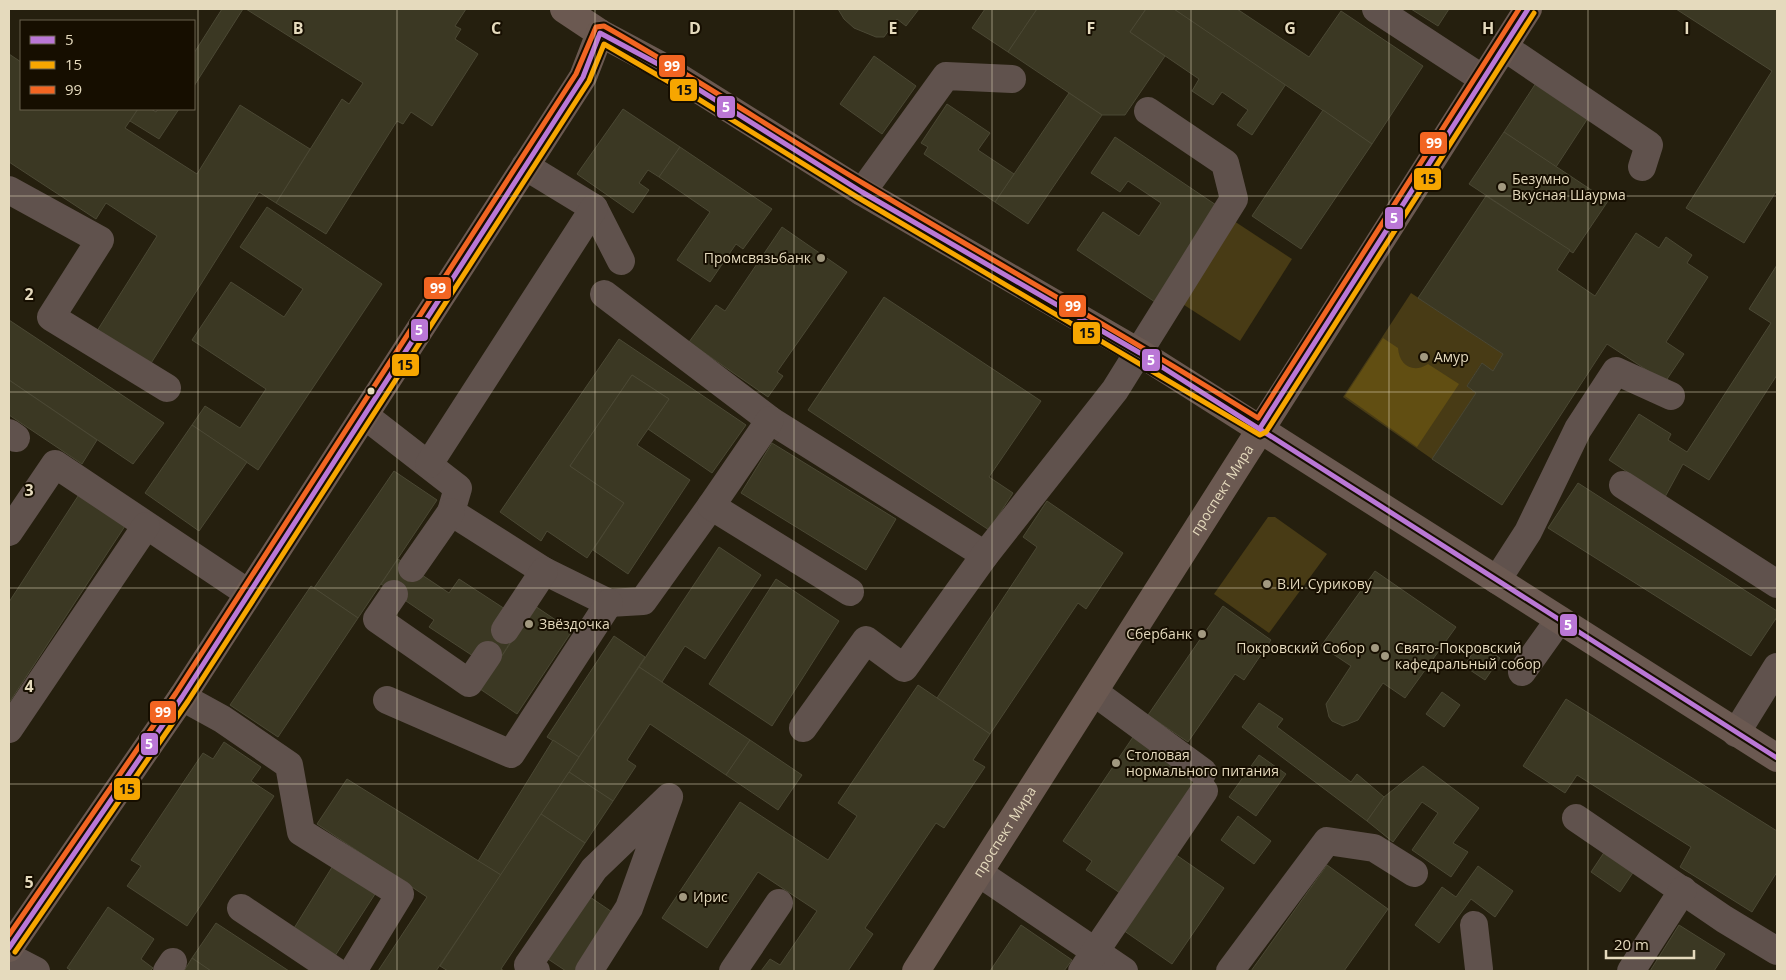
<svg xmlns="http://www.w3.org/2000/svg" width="1786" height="980" viewBox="0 0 1786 980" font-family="'Open Sans',sans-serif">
  <rect width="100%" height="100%" fill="#251f0e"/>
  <!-- green -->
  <g fill="#483b15">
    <path d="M1234,221L1292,259L1240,341L1181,303Z"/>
    <path d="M1411,293L1503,354L1493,371L1481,364L1467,386L1476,393L1432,459L1343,397Z"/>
    <path d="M1268,517H1275L1327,554L1269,633L1214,594Z"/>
  </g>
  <!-- forest -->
  <path fill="#614e12" d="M1383,338L1398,348C1399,365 1413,374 1428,364L1459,384L1417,447L1345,396Z"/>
  <!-- building -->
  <g fill="#3b3823" stroke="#4b4834">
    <path d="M222,9H243L194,86V53Z"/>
    <path d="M246,9H466L455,26L461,29L455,39L478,54L432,126L411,112L403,124L397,121L326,234L276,203L342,99L349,104L363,83Z"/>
    <path d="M838,9H919L906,26L897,19L884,37H876L854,28L844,19Z"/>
    <path d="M985,9H1037L1008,52L972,28Z"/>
    <path d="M1037,9H1146L1130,32L1165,56L1125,115H1102L1008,52Z"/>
    <path d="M1146,9H1174L1286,84L1252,135L1237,125L1248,110L1222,92L1213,105L1192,91L1199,79L1130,32Z"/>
    <path d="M1174,9H1237L1309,57L1341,11L1423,66L1372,144Z"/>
    <path d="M1411,9H1449L1438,26Z"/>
    <path d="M1676,9H1777V190L1744,243L1686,208L1772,71Z"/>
    <path d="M9,54L21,62V109H138L125,128L197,174L240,105L310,149L276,203L259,192L148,368L95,334L157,236L106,203L96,219L9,162Z"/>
    <path d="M874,56L916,86L882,134L840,104Z"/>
    <path d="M1536,83L1588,118L1556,167L1504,132Z"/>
    <path d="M1069,93L1102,115L1028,224L995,202Z"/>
    <path d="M947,104L990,133L978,150L1014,174L995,202L924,154L928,147L921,143Z"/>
    <path d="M138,109H151L156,112L158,109H179L159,139L130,121Z"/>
    <path d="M623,109L680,147L659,177L648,170L639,183L649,190L633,213L577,174Z"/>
    <path d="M1323,110L1372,144L1301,249L1252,216Z"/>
    <path d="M1504,132L1608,201L1573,253L1469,184Z"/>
    <path d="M1115,137L1219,207L1155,302L1077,250L1103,212L1139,236L1161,203L1128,181L1120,192L1091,173Z"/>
    <path d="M680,147L772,209L743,249L736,244L710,282L677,260L710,212L659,177Z"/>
    <path d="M1486,196L1570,250L1557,270L1595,296L1636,233L1659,248L1666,237L1692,255L1687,263L1708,277L1666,342L1684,354L1665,382L1607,344L1502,505L1432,459L1476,393L1467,386L1482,363L1493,371L1503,354L1418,298Z"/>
    <path d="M267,207L382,284L258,470L192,425L205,406L240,428L266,389L192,340L231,282L284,317L303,289L240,247Z"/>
    <path d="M782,227L847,272L777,372L783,376L768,397L689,342L716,305L725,311Z"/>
    <path d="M1777,265V375L1709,480L1683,464L1665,497L1609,460L1639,414L1671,434L1668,440L1687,452L1771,323L1749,309Z"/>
    <path d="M884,297L1041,401L989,477L1013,493L989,530L808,410Z"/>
    <path d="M9,320L164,423L133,464L9,380Z"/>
    <path d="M619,339L746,425L712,473L648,429L669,399L632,375L570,466L624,503L587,558L547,531L541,541L500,512Z"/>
    <path d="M632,375L669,399L637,445L690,480L628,574L593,550L624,503L570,466Z"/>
    <path d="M9,380L97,440L82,464L9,415Z"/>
    <path d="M192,425L247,462L199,531L145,493Z"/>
    <path d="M772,443L896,519L866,570L741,493Z"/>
    <path d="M394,471L437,500L358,618L314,588Z"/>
    <path d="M1578,483L1777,611V617L1751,656L1548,528Z"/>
    <path d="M80,493L127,523L9,703V602Z"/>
    <path d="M1047,501L1123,553L1086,609L1078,603L990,734L937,698L1037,547L1023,537Z"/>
    <path d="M719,547L761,575L705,659L685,646L662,682L639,667Z"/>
    <path d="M398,559L449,593L459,579L505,609L514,636L498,662L473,656L429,627L434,620L381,584Z"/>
    <path d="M1375,571L1456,627L1405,698L1383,683L1358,720L1343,726L1332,721L1329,717L1326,704L1351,666L1321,646Z"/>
    <path d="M776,579L839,621L772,726L709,684Z"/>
    <path d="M311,586L358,618L278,737L230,705Z"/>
    <path d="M535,606L572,631L517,714L480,689Z"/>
    <path d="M1223,606L1271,640L1244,680L1235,674L1188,742L1148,715Z"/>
    <path d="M614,636L645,657L579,757L547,737Z"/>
    <path d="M1479,644L1500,658L1485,680L1464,666Z"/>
    <path d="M639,667L750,740L726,775L650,724L627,760L636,766L613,801L569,772Z"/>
    <path d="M918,685L990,734L973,760L985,767L944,828L936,823L865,928L873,934L848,971H761L770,959L780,965L817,911L758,872L707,948L662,918L740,802L828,860L857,816L838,803Z"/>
    <path d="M1442,692L1460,705L1444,727L1426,714Z"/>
    <path d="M1566,699L1777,831V872L1752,912L1680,867L1691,847L1577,775L1565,793L1523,766Z"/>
    <path d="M1259,703L1283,719L1277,727L1351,782L1357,774L1384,797L1367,821L1242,727Z"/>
    <path d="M1133,737L1196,782L1120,893L1086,870L1092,861L1063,841Z"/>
    <path d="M553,740L579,757L501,875L478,861Z"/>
    <path d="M750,740L802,775L778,810L726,775Z"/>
    <path d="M224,742L261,767L251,781L274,796L187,926L127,886L141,866L131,860L203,753L213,759Z"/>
    <path d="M1259,755L1286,774L1256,816L1229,797Z"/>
    <path d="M1423,766L1479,808L1453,843L1468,852L1451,877L1412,850L1438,813L1422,802L1393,842L1367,821L1384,797Z"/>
    <path d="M569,772L613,801L585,843L541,814Z"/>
    <path d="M347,779L501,875L436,971H378L427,897L317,824Z"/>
    <path d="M541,814L585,843L501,969L504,971H448L440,966Z"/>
    <path d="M1238,816L1271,841L1254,864L1221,840Z"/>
    <path d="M1607,848L1636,868L1620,892L1591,872Z"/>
    <path d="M1172,852L1224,888L1172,964L1120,928Z"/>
    <path d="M334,864L377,891L333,959L291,933Z"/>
    <path d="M1327,865L1388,909L1344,971H1251Z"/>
    <path d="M1478,866L1513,891L1495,917L1471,899L1439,943L1415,925L1442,887L1456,897Z"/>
    <path d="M587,895L615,914L577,971H566L545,957Z"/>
    <path d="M108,907L154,939L141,959L153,968L150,971H72L67,968Z"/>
    <path d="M216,923L289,971H211L192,958Z"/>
    <path d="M1021,925L1072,960L1064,971H990Z"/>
    <path d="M1679,925L1725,954L1714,971H1650Z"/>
    <path d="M192,958L211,971H184Z"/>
  </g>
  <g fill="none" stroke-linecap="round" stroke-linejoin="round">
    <!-- minor -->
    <g stroke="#60524d" stroke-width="28">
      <path d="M1376,9L1483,79"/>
      <path d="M1504,47L1649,145L1642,167"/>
      <path d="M525,166L594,208L621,261"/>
      <path d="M9,190L100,240L51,317L167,388"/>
      <path d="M862,192L946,76L1012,79"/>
      <path d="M604,294L770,420L985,555"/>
      <path d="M364,415L458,488L451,512L544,571L609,603L643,601L711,506"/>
      <path d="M770,420L711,506L850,592"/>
      <path d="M9,433L16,438"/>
      <path d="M429,464L594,208"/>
      <path d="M1623,485L1777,584"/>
      <path d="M9,532L55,464L248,593"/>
      <path d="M412,568L451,512"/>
      <path d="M1497,580L1528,532L1578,429L1616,371L1671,396"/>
      <path d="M394,594L377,619L469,683L488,655"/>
      <path d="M505,630L544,571"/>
      <path d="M1522,672L1559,620"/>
      <path d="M1094,692L1203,772"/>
      <path d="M182,697L222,719L289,765L301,832L400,894L353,971"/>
      <path d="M387,700L511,754L609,603"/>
      <path d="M803,728L866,640L904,668L985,555L1115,390L1234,199L1225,163L1148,111"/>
      <path d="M9,729L146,526"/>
      <path d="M1736,733L1777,667"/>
      <path d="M1576,818L1724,919L1777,951"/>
      <path d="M979,873L1124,971"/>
      <path d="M241,908L335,971"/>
      <path d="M1474,925L1479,969"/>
      <path d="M9,957L36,971"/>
      <path d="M167,971L173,962"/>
      <path d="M536,971L528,965L594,869L669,797L629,908L589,971"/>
      <path d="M733,971L779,903"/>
      <path d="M1082,971L1204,791"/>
      <path d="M1230,971L1327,841L1374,848L1414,873"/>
      <path d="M1631,971L1683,890"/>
    </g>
    <!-- major -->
    <g stroke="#6b5951" stroke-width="28">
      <path d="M564,9L600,33L658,64L862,192L1140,353L1777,758"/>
      <path d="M9,948L182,697L583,77L600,33"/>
      <path id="s1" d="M916,971L1528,9"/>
    </g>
    <defs>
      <g id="bus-1">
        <path d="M1260,428L1528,9"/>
        <path d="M9,948L182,697L583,77L600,33L658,64L862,192L1140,353L1777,758"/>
      </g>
      <path id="bus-2" d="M15,952L188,701L589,81L604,44L695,97L857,197L1260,435L1266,432L1534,13"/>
      <path id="bus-3" d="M9,935L176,693L576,74L596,27L604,26C693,76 778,133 866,185C996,263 1129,337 1258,418L1519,9"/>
    </defs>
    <!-- bus-1 casing -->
    <use href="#bus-1" stroke="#160e00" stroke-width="9"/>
    <!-- bus-2 casing -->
    <use href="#bus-2" stroke="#160e00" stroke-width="9"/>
    <!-- bus-3 casing -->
    <use href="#bus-3" stroke="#160e00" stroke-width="9"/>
    <!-- bus-1 -->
    <use href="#bus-1" stroke="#ba77d6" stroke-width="5"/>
    <!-- bus-2 -->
    <use href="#bus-2" stroke="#f7a600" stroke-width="5"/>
    <!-- bus-3 -->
    <use href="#bus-3" stroke="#f26522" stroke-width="5"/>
  </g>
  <!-- grid -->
  <path fill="none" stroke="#e5dabd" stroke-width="1" stroke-opacity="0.55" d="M198,9V971M397,9V971M595,9V971M794,9V971M992,9V971M1191,9V971M1389,9V971M1588,9V971M9,196H1777M9,392H1777M9,588H1777M9,784H1777"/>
  <!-- markers -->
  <g fill="#a29980" stroke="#160e00" stroke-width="2">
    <circle cx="1502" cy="187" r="5"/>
    <circle cx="821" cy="258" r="5"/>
    <circle cx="1424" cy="357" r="5"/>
    <circle cx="1267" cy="584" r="5"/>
    <circle cx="529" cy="624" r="5"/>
    <circle cx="1202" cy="634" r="5"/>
    <circle cx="1375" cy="648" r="5"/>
    <circle cx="1385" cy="656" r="5"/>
    <circle cx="1116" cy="763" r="5"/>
    <circle cx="683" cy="897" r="5"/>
  </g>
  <circle fill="#e5dabd" stroke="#160e00" stroke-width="2" cx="371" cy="391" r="4.5"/>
  <g text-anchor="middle" stroke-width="4" stroke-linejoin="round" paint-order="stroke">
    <!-- poi labels -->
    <g font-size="14" fill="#e5dabd" stroke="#160e00" text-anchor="start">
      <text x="1512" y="184">Безумно<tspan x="1512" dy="16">Вкусная Шаурма</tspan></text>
      <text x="811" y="263" text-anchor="end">Промсвязьбанк</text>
      <text x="1434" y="362">Амур</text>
      <text x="1277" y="589">В.И. Сурикову</text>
      <text x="539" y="629">Звёздочка</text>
      <text x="1192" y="639" text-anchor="end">Сбербанк</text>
      <text x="1365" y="653" text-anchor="end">Покровский Собор</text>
      <text x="1395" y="653">Свято-Покровский<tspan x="1395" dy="16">кафедральный собор</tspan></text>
      <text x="1126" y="760">Столовая<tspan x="1126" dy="16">нормального питания</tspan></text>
      <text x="693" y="902">Ирис</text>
    </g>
    <!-- street labels -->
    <g font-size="14" fill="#e5dabd" stroke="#160e00">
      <text dy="5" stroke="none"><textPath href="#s1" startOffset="570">проспект Мира</textPath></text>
      <text dy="5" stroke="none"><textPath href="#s1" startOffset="165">проспект Мира</textPath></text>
    </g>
  </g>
  <g font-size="16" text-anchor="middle" font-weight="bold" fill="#e5dabd" stroke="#160e00" stroke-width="4" stroke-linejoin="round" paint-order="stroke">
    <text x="298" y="34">B</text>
    <text x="496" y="34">C</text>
    <text x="695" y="34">D</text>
    <text x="893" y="34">E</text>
    <text x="1091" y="34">F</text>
    <text x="1290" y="34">G</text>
    <text x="1488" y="34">H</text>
    <text x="1687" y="34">I</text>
    <text x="29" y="300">2</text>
    <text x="29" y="496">3</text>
    <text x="29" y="692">4</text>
    <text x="29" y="888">5</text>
  </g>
  <g stroke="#160e00" stroke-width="2">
    <rect x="658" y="54" width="28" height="24" rx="5" fill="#f26522"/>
    <rect x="669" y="78" width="29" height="24" rx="5" fill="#f7a600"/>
    <rect x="716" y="95" width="20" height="24" rx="5" fill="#ba77d6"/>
    <rect x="1419" y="131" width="29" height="24" rx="5" fill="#f26522"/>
    <rect x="1413" y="167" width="29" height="24" rx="5" fill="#f7a600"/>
    <rect x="1384" y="206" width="20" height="24" rx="5" fill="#ba77d6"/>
    <rect x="423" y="276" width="29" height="24" rx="5" fill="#f26522"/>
    <rect x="1058" y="294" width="29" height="24" rx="5" fill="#f26522"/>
    <rect x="410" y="318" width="19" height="24" rx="5" fill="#ba77d6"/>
    <rect x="1072" y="321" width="29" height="24" rx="5" fill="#f7a600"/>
    <rect x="1141" y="348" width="20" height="24" rx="5" fill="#ba77d6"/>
    <rect x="391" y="353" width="29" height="24" rx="5" fill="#f7a600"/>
    <rect x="1559" y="613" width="19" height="24" rx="5" fill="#ba77d6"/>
    <rect x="149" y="700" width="28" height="24" rx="5" fill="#f26522"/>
    <rect x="140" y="732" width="19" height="24" rx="5" fill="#ba77d6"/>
    <rect x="113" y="777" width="28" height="24" rx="5" fill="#f7a600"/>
  </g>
  <g font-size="14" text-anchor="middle" font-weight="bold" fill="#fff">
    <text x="672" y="71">99</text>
    <text x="726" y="112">5</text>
    <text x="1434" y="148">99</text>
    <text x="1394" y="223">5</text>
    <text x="438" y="293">99</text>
    <text x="1073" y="311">99</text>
    <text x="419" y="335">5</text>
    <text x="1151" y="365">5</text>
    <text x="1568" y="630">5</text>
    <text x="163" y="717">99</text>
    <text x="149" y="749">5</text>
  </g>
  <g font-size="14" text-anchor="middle" font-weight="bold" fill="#111">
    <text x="684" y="95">15</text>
    <text x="1428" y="184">15</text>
    <text x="1087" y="338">15</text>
    <text x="405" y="370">15</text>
    <text x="127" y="794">15</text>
  </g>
  <!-- border -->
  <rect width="1786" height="980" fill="none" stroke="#e5dabd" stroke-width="20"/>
  <!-- legend -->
  <rect x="20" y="20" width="175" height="90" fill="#160e00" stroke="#69604c"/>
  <rect x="30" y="36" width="25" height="8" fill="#ba77d6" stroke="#69604c"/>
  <text x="65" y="45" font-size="15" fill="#e5dabd">5</text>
  <rect x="30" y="61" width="25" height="8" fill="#f7a600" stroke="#69604c"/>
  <text x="65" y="70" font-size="15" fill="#e5dabd">15</text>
  <rect x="30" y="86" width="25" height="8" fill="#f26522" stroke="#69604c"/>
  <text x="65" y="95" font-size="15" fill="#e5dabd">99</text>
  <!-- scale -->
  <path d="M1606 950v8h88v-8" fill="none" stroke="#e5dabd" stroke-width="2.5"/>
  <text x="1614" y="950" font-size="15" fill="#e5dabd" stroke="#160e00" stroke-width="4" paint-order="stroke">20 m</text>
</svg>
